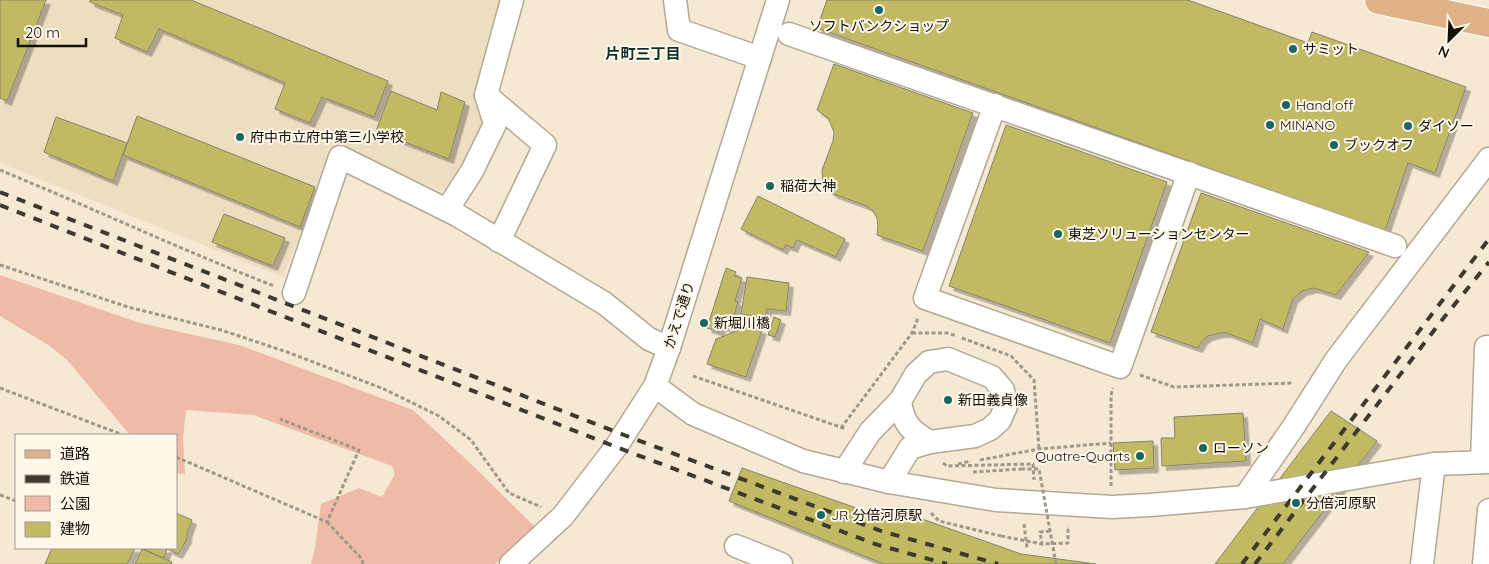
<svg xmlns="http://www.w3.org/2000/svg" width="1489" height="564" viewBox="0 0 1489 564" font-family="Quicksand,'Noto Sans JP',sans-serif">
  <defs>
    <filter id="shadow"><feDropShadow dx="4.5" dy="4.5" stdDeviation="0" flood-color="#0004"/></filter>
  </defs>
  <rect width="100%" height="100%" fill="#f5e9d3"/>
  <!-- built -->
  <path fill="#eddec1" d="M0,0H503L476,101L484,129L450,189L442,191L336,145L283,277L0,163Z"/>
  <!-- green -->
  <path fill="#efbaa6" d="M0,275L140,323L239,345L413,410L469,462L536,528L495,564H311L315,548L321,504L359,488L382,497L395,474L392,466L253,415L186,410L183,438L185,474L176,473V435H130L67,360L50,346L0,316Z"/>
  <!-- building -->
  <g fill="#c2ba64" stroke="#83826c" filter="url(#shadow)">
    <path d="M0,0H46L7,101L0,98Z"/>
    <path d="M90,0H191L388,81L374,117L322,97L310,123L275,109L285,83L159,29L147,52L115,38L123,15L90,2Z"/>
    <path d="M827,0H1188L1308,43L1312,32L1466,87L1435,173L1408,163L1385,231L817,28Z"/>
    <path d="M834,64L973,113L923,251L877,235L878,226L877,218L873,211L867,206L834,194L827,189L823,182L822,170L833,141L834,132L828,118L817,110Z"/>
    <path d="M391,91L437,110L441,92L465,102L449,159L376,131Z"/>
    <path d="M137,116L315,187L300,227L123,155Z"/>
    <path d="M56,117L127,143L113,181L44,152Z"/>
    <path d="M1006,125L1167,182L1110,343L949,286Z"/>
    <path d="M1201,193L1369,252L1336,295L1314,288L1302,291L1293,299L1283,329L1260,319L1253,343L1227,333H1220L1208,336L1203,340L1198,348L1151,332Z"/>
    <path d="M758,196L845,239L836,257L797,240L793,248L786,245L783,250L741,229Z"/>
    <path d="M224,214L285,238L273,266L212,242Z"/>
    <path d="M726,268L736,272L734,276L742,278L735,301L738,302L730,329L722,326L720,332L707,328Z"/>
    <path d="M747,277L789,283L786,311L767,309L765,318L741,314Z"/>
    <path d="M774,317L781,320L775,337L768,335Z"/>
    <path d="M750,326L762,330L746,377L707,364L716,339Z"/>
    <path d="M1331,411L1377,441L1283,564H1215Z"/>
    <path d="M1243,413L1246,461L1162,466L1161,438H1175L1174,417Z"/>
    <path d="M1153,441L1154,468L1115,470L1113,443Z"/>
    <path d="M742,468L882,517L908,514L1021,554L1096,564H884L729,501Z"/>
    <path d="M176,513L192,520L187,534V539L178,554L167,549L164,558L142,549L176,548Z"/>
    <path d="M52,548H135L127,564H45Z"/>
    <path d="M142,549L172,562L171,564H135Z"/>
  </g>
  <g fill="none" stroke-linecap="round" stroke-linejoin="round">
    <defs>
      <g id="minor">
        <path d="M675,0L679,30L760,58"/>
        <path d="M789,34L1395,246"/>
        <path d="M486,95L545,145L499,241"/>
        <path d="M995,105L925,298L1120,367L1189,173"/>
        <path d="M447,210L472,171L495,124L486,95L512,0"/>
        <path d="M294,293L340,157L457,215L604,303L649,339L669,348"/>
        <path d="M655,386L693,414L803,461L889,482L996,500L1112,507L1150,505L1245,497L1434,464L1489,462"/>
        <path d="M900,401C903,423 910,431 930,442"/>
        <path d="M1482,462L1486,347H1489"/>
        <path d="M844,472L870,432L900,401L916,374L929,362L948,359L992,377L1003,390L1006,406L1000,420L990,429L975,436L930,442L910,448L889,482"/>
        <path d="M1245,497L1294,426L1336,360L1489,159"/>
        <path d="M736,546L781,564"/>
        <path d="M511,564L563,516L616,447L655,386L669,348L778,0"/>
        <path d="M1422,564L1434,464"/>
        <path d="M1484,564L1489,510"/>
      </g>
      <path id="major" d="M1379,0L1489,23"/>
    </defs>
    <!-- minor casing -->
    <use href="#minor" stroke="#b3a893" stroke-width="25"/>
    <!-- major casing -->
    <use href="#major" stroke="#fff" stroke-width="30"/>
    <!-- path -->
    <g stroke="#a09787" stroke-width="3" stroke-dasharray="4 2.5" stroke-linecap="butt">
      <path d="M0,170C92,208 182,250 274,286"/>
      <path d="M0,265L128,307L221,330L287,352L384,389L439,416L471,440L509,493L541,507"/>
      <path d="M912,333H947L957,336"/>
      <path d="M962,338L1011,356L1034,380L1039,449"/>
      <path d="M1140,375L1174,387L1293,383"/>
      <path d="M693,376L846,429"/>
      <path d="M0,388L123,435"/>
      <path d="M841,428L912,333L918,318"/>
      <path d="M176,457L327,522L359,450L280,419"/>
      <path d="M980,460L1039,449L1111,443"/>
      <path d="M943,463L947,466L1033,464L1034,480"/>
      <path d="M958,464L971,461"/>
      <path d="M973,472L1021,469"/>
      <path d="M1111,486V395L1113,388"/>
      <path d="M0,495L16,501"/>
      <path d="M931,513L939,521L1001,536"/>
      <path d="M327,522L362,559L363,564"/>
      <path d="M1024,524L1027,548"/>
      <path d="M1050,531L1040,532L1042,544L1068,543V526"/>
    </g>
    <!-- minor -->
    <use href="#minor" stroke="#fff" stroke-width="22"/>
    <!-- major -->
    <use href="#major" stroke="#dfb285" stroke-width="28"/>
    <!-- rail -->
    <g stroke="#3e392f" stroke-width="4" stroke-dasharray="9 9" stroke-linecap="butt">
      <path d="M0,192L624,435L881,531L998,564"/>
      <path d="M0,205L616,447L878,545L947,564"/>
      <path d="M1242,564L1489,239"/>
      <path d="M1255,564L1442,320L1489,262"/>
    </g>
    <!-- path-bridge -->
    <g stroke="#a09787" stroke-width="3" stroke-dasharray="4 2.5" stroke-linecap="butt">
      <path d="M1021,469H1039L1056,564"/>
      <path d="M1001,536L1042,544"/>
    </g>
  </g>
  <!-- markers -->
  <g fill="#1a6660" stroke="#fef7ea" stroke-width="2">
    <circle cx="879" cy="10" r="5"/>
    <circle cx="1293" cy="49" r="5"/>
    <circle cx="1286" cy="105" r="5"/>
    <circle cx="1270" cy="125" r="5"/>
    <circle cx="1408" cy="126" r="5"/>
    <circle cx="240" cy="137" r="5"/>
    <circle cx="1334" cy="145" r="5"/>
    <circle cx="770" cy="186" r="5"/>
    <circle cx="1058" cy="234" r="5"/>
    <circle cx="704" cy="323" r="5"/>
    <circle cx="948" cy="400" r="5"/>
    <circle cx="1203" cy="448" r="5"/>
    <circle cx="1140" cy="456" r="5"/>
    <circle cx="1296" cy="503" r="5"/>
    <circle cx="821" cy="515" r="5"/>
  </g>
  <g text-anchor="middle" stroke-width="4" stroke-linejoin="round" paint-order="stroke">
    <!-- poi labels -->
    <g font-size="14" fill="#120f07" stroke="#fef7ea" text-anchor="start">
      <text x="879" y="31" text-anchor="middle">ソフトバンクショップ</text>
      <text x="1303" y="54">サミット</text>
      <text x="1296" y="110">Hand off</text>
      <text x="1280" y="130">MINANO</text>
      <text x="1418" y="131">ダイソー</text>
      <text x="250" y="142">府中市立府中第三小学校</text>
      <text x="1344" y="150">ブックオフ</text>
      <text x="780" y="191">稲荷大神</text>
      <text x="1068" y="239">東芝ソリューションセンター</text>
      <text x="714" y="328">新堀川橋</text>
      <text x="958" y="405">新田義貞像</text>
      <text x="1213" y="453">ローソン</text>
      <text x="1130" y="461" text-anchor="end">Quatre-Quarts</text>
      <text x="1306" y="508">分倍河原駅</text>
      <text x="831" y="520">JR 分倍河原駅</text>
    </g>
    <!-- street labels -->
    <g font-size="14" fill="#120f07" stroke="#fef7ea">
      <text transform="translate(679 315) rotate(-72)" y="5">かえで通り</text>
    </g>
    <!-- neighbourhood labels -->
    <g font-size="15" font-weight="bold" fill="#0d302d" stroke="#fef7ea">
      <text x="643" y="59">片町三丁目</text>
    </g>
  </g>
  <!-- legend -->
  <rect x="15" y="434" width="162" height="115" fill="#fef7ea" stroke="#a09a8f"/>
  <rect x="25" y="450" width="25" height="8" fill="#dfb285" stroke="#a09a8f"/>
  <text x="60" y="459" font-size="15" fill="#120f07">道路</text>
  <rect x="25" y="475" width="25" height="8" fill="#3e392f" stroke="#a09a8f"/>
  <text x="60" y="484" font-size="15" fill="#120f07">鉄道</text>
  <rect x="25" y="496" width="25" height="15" fill="#efbaa6" stroke="#a09a8f"/>
  <text x="60" y="509" font-size="15" fill="#120f07">公園</text>
  <rect x="25" y="522" width="25" height="15" fill="#c2ba64" stroke="#a09a8f"/>
  <text x="60" y="534" font-size="15" fill="#120f07">建物</text>
  <!-- north arrow -->
  <g transform="translate(1449 40) rotate(204)" stroke="#fef7ea" stroke-width="4" paint-order="stroke">
  <path d="M0-4L9 19L0 12L-9 19Z" fill="#120f07"/>
  <text y="-8" font-size="14" font-weight="bold" text-anchor="middle" fill="#120f07">N</text>
  </g>
  <!-- scale -->
  <path d="M18 38v8h68v-8" fill="none" stroke="#120f07" stroke-width="2.5"/>
  <text x="25" y="38" font-size="15" fill="#120f07" stroke="#fef7ea" stroke-width="4" paint-order="stroke">20 m</text>
</svg>
